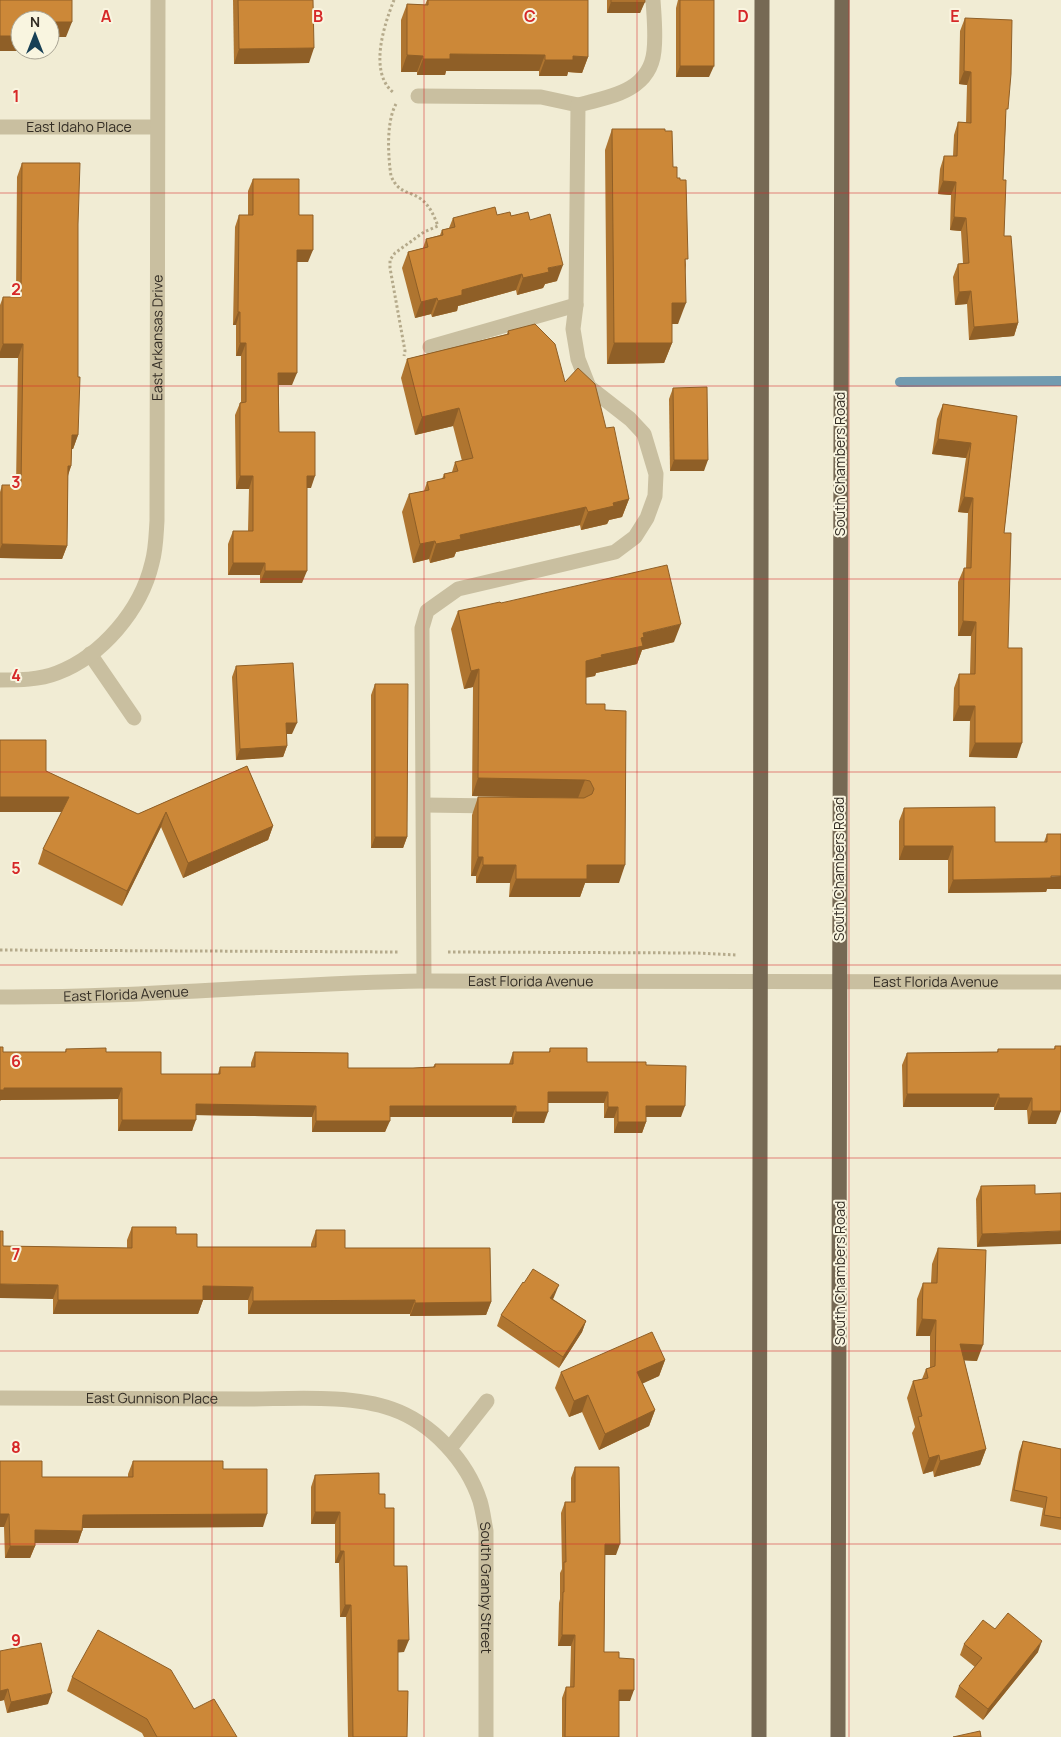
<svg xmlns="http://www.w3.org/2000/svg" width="1061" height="1737" viewBox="0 0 1061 1737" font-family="Manrope,sans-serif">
  <rect width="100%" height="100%" fill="#f1ecd4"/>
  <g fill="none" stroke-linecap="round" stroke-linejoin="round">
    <!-- stream -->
    <path stroke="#729bb0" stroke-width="10" d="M900,382L1061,381"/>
    <!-- path -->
    <g stroke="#b5aa8b" stroke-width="3" stroke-dasharray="2.5 2.5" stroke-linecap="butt">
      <path d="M394,0C384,25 368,73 394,93"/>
      <path d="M396,104C386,122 388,156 391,176C399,194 408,190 421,199C430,206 434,216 438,226L424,232L395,253L390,260V268L405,351L404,356"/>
      <path d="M0,950L399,952"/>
      <path d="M448,952L697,953L737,955"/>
    </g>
    <!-- minor -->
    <g stroke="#c9bfa0" stroke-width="15">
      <path d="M418,96L541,97L578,105"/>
      <path id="s1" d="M0,127H157"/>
      <path d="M430,347L576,305"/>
      <path d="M90,654L134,718"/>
      <path id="s2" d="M0,680C19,680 39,680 57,673C102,656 141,610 152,563C156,549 156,535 157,521L158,0"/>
      <path d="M424,805L495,806"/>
      <path d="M424,981L422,628L427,611L458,589L615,552L635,537L647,518L655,496L656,474L644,434L630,419L589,387L578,359L573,329L576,305L578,105C610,97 650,91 654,51C656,34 654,16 653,0"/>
      <path id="s3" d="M0,997C141,998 282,983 424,981L1061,982"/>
      <path id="s4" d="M0,1398C82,1398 164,1398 246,1399C290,1399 351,1394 392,1409C432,1423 467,1461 480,1501C483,1511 484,1521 486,1531V1737"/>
      <path d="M450,1448L487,1401"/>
    </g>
    <!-- major -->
    <g stroke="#766954" stroke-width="15">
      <path d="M759,1737L762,0"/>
      <path d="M838,1737L842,0"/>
    </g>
  </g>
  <!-- wall -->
  <g fill="#af7530">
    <path d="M233,0H313L309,63L234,64Z"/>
    <path d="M427,0H588V57L582,73L568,72L567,76H539V71H446L445,75H417V72H401V20L407,4L425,5Z"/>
    <path d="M607,0H645L640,13H607Z"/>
    <path d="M678,0H714L709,77H676V8Z"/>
    <path d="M965,18L1006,116L1003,180L1004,236L1018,323L1014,336L969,340L967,304L955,305L953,277L958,264L963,263L961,231L950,230L951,195L938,194L940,169L944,156H953L954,135L958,122L966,123L967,85L959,84L960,31Z"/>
    <path d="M612,129L665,131L673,167L677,178L686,265L678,324H672V343L664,363L607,364L605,150Z"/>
    <path d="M22,163L78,224V435L73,449H72L71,466L68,476L67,546L62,559L0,558V492L2,485H16L18,358H0V305L3,297H16L17,177Z"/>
    <path d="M253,179L299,215L308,262H297L292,385H279V432L311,488H307L302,583H260V575H228V544L233,531H248L249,489H236L235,415L240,403L241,402V356H236V325H233L235,227L239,215H248V191Z"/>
    <path d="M497,215L511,216L530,220L557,281L545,284L543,288L517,295L516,290L458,306L457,311L432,317L431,314L415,318L402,268L408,252L423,248L426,239L440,235L442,230L449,228L453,218Z"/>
    <path d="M508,331L565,382L606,428L629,499L622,517L609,520L607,524L581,530L580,525L456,552L454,557L430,563L429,559L413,563L402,512L409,494L424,491L427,482L442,479L444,474L452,472L455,462L462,461L453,426L415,435L401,378L407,359L507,334Z"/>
    <path d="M673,388L704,471H670L669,399Z"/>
    <path d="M943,404L1017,416L1004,533L1008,648L1017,758L969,757L970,721H953L954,688L959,674H970L971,636H958V582L964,568H966L968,513L958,512L966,458L932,454L937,419Z"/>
    <path d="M501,603L674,642L642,650L637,664L596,673L595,676L586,677V704L605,710L619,883H585L580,897H509L510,883H476V876H471L472,815L478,797L580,798L472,796L473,687L464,689L451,629L458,611Z"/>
    <path d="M236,666L292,734H287V746L283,757L236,760L232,677Z"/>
    <path d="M375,684L407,837L403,848H371V695Z"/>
    <path d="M247,766L273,826L268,840L183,878L161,827L122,906L38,864L43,849L62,812H0L46,771L138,814Z"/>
    <path d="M904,808L995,842H1044L1047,834V889L1046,892L948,893V860H899V821Z"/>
    <path d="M1055,1046L1056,1124H1028L1027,1110H994V1107H903L902,1065L907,1053L997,1052L998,1049H1054Z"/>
    <path d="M550,1048L587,1062L646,1065L681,1117H646V1122L642,1133H614V1118H604V1103H548L544,1123H512V1117H390L385,1132H312V1117L196,1115L192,1131H118V1099L1,1100L3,1052H65L66,1049L106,1052L161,1074H218L220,1067H251V1063L255,1052L348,1068H413L433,1067L435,1064H509L513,1052H549Z"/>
    <path d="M981,1186L1035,1194L977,1247L976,1199Z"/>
    <path d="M132,1227L176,1234L197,1247H311V1244L316,1230L345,1248L491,1302L486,1315L410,1316V1314H248V1300H203L198,1314H53V1299L3,1246L127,1248V1240Z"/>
    <path d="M938,1248L977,1361L964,1360L986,1449L980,1465L934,1477L933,1471L923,1474L912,1433L915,1427L907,1398L913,1381L922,1379L926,1369L930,1368V1336H916L917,1299L923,1283H931L932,1264Z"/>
    <path d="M554,1297L553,1299L586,1321L582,1332L559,1368L497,1326L501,1315Z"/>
    <path d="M665,1360L659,1376L642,1383L655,1410L649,1426L599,1450L582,1412L569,1417L555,1388L561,1372Z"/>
    <path d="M1023,1441L1061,1449V1530L1040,1526L1043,1508L1010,1501L1019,1452Z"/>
    <path d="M0,1461L42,1477H128V1474L133,1461L223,1469L263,1527L83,1528L78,1543H35V1546L30,1558H5L4,1527Z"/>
    <path d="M575,1467L616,1555H605L604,1652L619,1658L630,1701H619V1737H562V1698L566,1687H570L571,1646H558L559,1603L560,1599V1573L562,1569L561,1513L565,1502H571V1478Z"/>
    <path d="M315,1475L379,1494L385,1508L394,1566L404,1652H398V1691L407,1737H348L346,1617H340L339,1563H335V1524H311V1487Z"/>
    <path d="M995,1629L1038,1652L983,1720L955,1697L959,1686L975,1667L960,1655L964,1644Z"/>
    <path d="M0,1651L48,1704L7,1713L4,1700L0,1701Z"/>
    <path d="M72,1677L194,1709L237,1737H144L142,1733L67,1691Z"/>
  </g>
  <!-- shaded-wall -->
  <g fill="#8f5f27">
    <path d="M611,2H645L640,13H607Z"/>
    <path d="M50,22H72L66,37H50Z"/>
    <path d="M0,36H20V50H29V51H0Z"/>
    <path d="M314,48L309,63L234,64L239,49Z"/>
    <path d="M450,54L545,55L539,71H446L445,75H417L423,59Z"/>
    <path d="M407,55L423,56L417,72H401Z"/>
    <path d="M573,56L588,57L582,73L568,72L567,76H539L545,60Z"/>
    <path d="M680,66H714L709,77H676Z"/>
    <path d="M964,71L971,72L967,85L959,84Z"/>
    <path d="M943,181L956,182L951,195L938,194Z"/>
    <path d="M954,217L966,218L961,231L950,230Z"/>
    <path d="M297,250H313L308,262H293Z"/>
    <path d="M563,265L557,281L545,284L543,288L517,295L523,278L548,268Z"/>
    <path d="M522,274L516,290L458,306L457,311L432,317L438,301L462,290Z"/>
    <path d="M971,291L967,304L955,305L959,292Z"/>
    <path d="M437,298L431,314L415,318L421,302Z"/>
    <path d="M672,303H686L678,324H664Z"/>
    <path d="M238,312H240L236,325H233Z"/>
    <path d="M1018,323L1014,336L969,340L974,327Z"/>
    <path d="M240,343H246L241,356H236Z"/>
    <path d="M614,343H672L664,363L607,364Z"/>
    <path d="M3,344H23L18,358H0V352Z"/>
    <path d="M278,373H297L292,385H274Z"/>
    <path d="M459,408L453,426L415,435L422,417Z"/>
    <path d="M72,435H78L73,449H67Z"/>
    <path d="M938,439L971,443L966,458L932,454Z"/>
    <path d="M674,460H708L704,471H670Z"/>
    <path d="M68,466H71L66,480Z"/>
    <path d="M240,476H253L249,489H236Z"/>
    <path d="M307,476H315L311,488H303Z"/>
    <path d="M964,497L973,498L968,513L958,512Z"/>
    <path d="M629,499L622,517L609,520L607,524L581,530L588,512L613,503Z"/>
    <path d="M586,507L580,525L456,552L454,557L430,563L436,544L460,535Z"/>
    <path d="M435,541L429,559L413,563L420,544Z"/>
    <path d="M2,544L67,546L62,559L0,558V549Z"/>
    <path d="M233,563H265L260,575H228Z"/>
    <path d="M265,571H307L302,583H260Z"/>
    <path d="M963,621L976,622L971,636H958Z"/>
    <path d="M681,624L674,642L642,650L637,664L596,673L595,676L580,679L586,661L601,655L643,633Z"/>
    <path d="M479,669L473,687L464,689L471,671Z"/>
    <path d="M959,706H975L970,721H953Z"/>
    <path d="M286,723H297L292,734H282Z"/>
    <path d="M975,743H1022L1017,758L969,757Z"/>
    <path d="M287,746L283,757L236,760L240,749Z"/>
    <path d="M478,778L585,780L578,798L472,796Z"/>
    <path d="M0,797H69L63,812H0Z"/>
    <path d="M166,812L161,827L122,906L127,891Z"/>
    <path d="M273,826L268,840L183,878L188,863Z"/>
    <path d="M375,837H407L403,848H371Z"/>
    <path d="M904,846H953L948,860H899Z"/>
    <path d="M478,857H483L476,876H471Z"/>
    <path d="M483,865H516L510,883H476Z"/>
    <path d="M587,865H625L619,883H585L580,897H509L516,879Z"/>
    <path d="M1061,876V889H1047L1046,892L948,893L953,880Z"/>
    <path d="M4,1088H122L118,1099L1,1100L0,1101V1090Z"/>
    <path d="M548,1092H608L604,1103H544Z"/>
    <path d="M907,1094H999L994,1107H903Z"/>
    <path d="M999,1098H1032L1027,1110H994Z"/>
    <path d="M196,1104L316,1106L312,1117L192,1115Z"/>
    <path d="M390,1106H516L512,1117H385Z"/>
    <path d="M646,1106H685L681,1117H642Z"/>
    <path d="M608,1107H618L614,1118H604Z"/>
    <path d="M1032,1111H1061L1056,1124H1028Z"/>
    <path d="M516,1112H548L544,1123H512Z"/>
    <path d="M122,1120H196L192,1131H118Z"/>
    <path d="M316,1121H390L385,1132H312Z"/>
    <path d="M618,1122H646L642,1133H614Z"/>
    <path d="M1061,1231V1244L977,1247L982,1234Z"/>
    <path d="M0,1284L58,1285L53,1299L0,1298Z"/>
    <path d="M559,1285L554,1297L546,1309L550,1298Z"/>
    <path d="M203,1286L253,1287L248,1300H198Z"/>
    <path d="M58,1300H203L198,1314H53Z"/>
    <path d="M415,1300L410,1314H248L253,1301Z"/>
    <path d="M491,1302L486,1315L410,1316L415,1303Z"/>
    <path d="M922,1319L936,1320L930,1336H916Z"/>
    <path d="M586,1321L582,1332L559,1368L563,1357Z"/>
    <path d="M960,1344L983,1345L977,1361L955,1360Z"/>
    <path d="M665,1360L659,1376L631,1389L637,1372Z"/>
    <path d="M588,1395L582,1412L569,1417L574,1401Z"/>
    <path d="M655,1410L649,1426L599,1450L605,1434Z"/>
    <path d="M986,1449L980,1465L934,1477L940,1461Z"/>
    <path d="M939,1455L933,1471L923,1474L929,1458Z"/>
    <path d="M315,1512H340L335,1524H311Z"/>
    <path d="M0,1514H9L4,1527H0Z"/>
    <path d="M267,1514L263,1527L78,1528L83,1515Z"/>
    <path d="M35,1530L82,1531L78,1543H31Z"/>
    <path d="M605,1544H620L616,1555H601Z"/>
    <path d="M10,1546H35L30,1558H5Z"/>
    <path d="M340,1551H344L339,1563H335Z"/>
    <path d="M345,1605H351L346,1617H340Z"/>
    <path d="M562,1635H575L571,1646H558Z"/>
    <path d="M398,1640H409L404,1652L393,1653Z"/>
    <path d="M1042,1641L1038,1652L983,1720L988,1709Z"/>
    <path d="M8,1689L4,1700L0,1701V1691Z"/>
    <path d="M619,1690H634L630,1701H615Z"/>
    <path d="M52,1693L48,1704L7,1713L11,1702Z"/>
  </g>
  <!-- building -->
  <g fill="#cc8838" stroke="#8f5f27">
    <path d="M0,0H72V22H50V20H20V36H0Z"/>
    <path d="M238,0H313L314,48L239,49Z"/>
    <path d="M428,0H588V57L573,56V60H545V55L450,54V59H423V56L407,55V4L428,5Z"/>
    <rect x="611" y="0" width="34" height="2"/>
    <rect x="680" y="0" width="34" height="66"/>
    <path d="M965,18L1012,20L1011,74L1008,109H1006L1003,180H1006L1004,236H1011L1018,323L974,327L971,291L959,292L958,264L969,263L966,218L954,217L956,182L943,181L944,156H957L958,122L971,123V72L964,71Z"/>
    <path d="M612,129H665V131H672L673,167H677V178H680V180H686L688,259H685L686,303H672V343H614Z"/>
    <path d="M22,163H80L78,224V377H80L78,435H72L71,466H68L67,546L2,544V485H21L23,344H3V297H21Z"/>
    <path d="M253,179H299V215H313V250H297V373H278L279,432H315V476H307V571H265V563H233V531H253V476H240V403L246,402V343H240V312H238L239,215H253Z"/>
    <path d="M495,207L497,215L510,212L511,216L528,212L530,220L550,214L563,265L548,268L549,272L523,278L522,274L462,290V295L438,301L437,298L421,302L408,252L428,247L426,239L443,235L442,230L455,227L453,218Z"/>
    <path d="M535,324L555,344L565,382L578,368L595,384L606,428L614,427L629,499L613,503L614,506L588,512L586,507L460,535L461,539L436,544L435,541L420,544L409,494L429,490L427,482L445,478L444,474L458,471L455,462L473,458L459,408L422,417L407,359L509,334L508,331Z"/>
    <path d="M707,387L708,460H674L673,388Z"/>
    <path d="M943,404L1017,416L1004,533H1011L1008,648H1022V743H975V706H959V674H975L976,622L963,621L964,568H971L973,498L964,497L971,443L938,439Z"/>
    <path d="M667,565L681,624L643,633L644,637L641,638L643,646L601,655L602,657L586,661V704H605V710L626,711L625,865H587V879H516V865H483V857H478V797L584,798L592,794L594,789L590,781L585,780L478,778L479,669L471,671L458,611L500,602L501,603Z"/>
    <path d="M293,663L297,723H286L287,746L240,749L236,666Z"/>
    <path d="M375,684H408L407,837H375Z"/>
    <path d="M0,740H46V771L138,814L247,766L273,826L188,863L166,812L127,891L43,849L69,797H0Z"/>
    <path d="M995,807V842H1047V834H1061V876H1051V878L953,880V846H904V808Z"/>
    <path d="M1055,1046H1061V1111H1032V1098H999V1094H907V1053L998,1052V1049H1055Z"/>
    <path d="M0,1047H3V1052H66V1049L106,1048V1052H161V1074H220V1067H255V1052L348,1053V1068H413L435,1067V1064H513V1052H550V1048H587V1062H646V1065L686,1066L685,1106H646V1122H618V1107H608V1092H548V1112H516V1106H390V1121H316V1106L196,1104V1120H122V1088H4V1090H0Z"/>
    <path d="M1035,1185V1194L1061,1193V1231L982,1234L981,1186Z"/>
    <path d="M132,1227H176V1234H197V1247H316V1230H345V1248H490L491,1302L415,1303V1300L253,1301V1287L203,1286V1300H58V1285L0,1284V1231H3V1246L132,1248Z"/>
    <path d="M938,1248L986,1250L983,1345L960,1344L986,1449L940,1461L939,1455L929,1458L918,1417L922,1416L913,1381L928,1378L926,1369L935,1366L936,1320L922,1319L923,1283H937Z"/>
    <path d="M533,1269L559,1285L550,1298L586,1321L563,1357L501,1315L523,1282L524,1283Z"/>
    <path d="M652,1332L665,1360L637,1372L655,1410L605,1434L588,1395L574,1401L561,1372Z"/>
    <path d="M1023,1441L1061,1449V1518L1044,1515L1047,1497L1014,1490Z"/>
    <path d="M0,1461H42V1477H133V1461H223V1469H267V1514L83,1515L82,1531L35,1530V1546H10L9,1514H0Z"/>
    <path d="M575,1467H619L620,1544H605L604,1652H619V1658L634,1659V1690H619V1737H565L566,1687H574L575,1635H562L563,1592H564V1562H566L565,1502H575Z"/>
    <path d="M379,1473V1494H385V1508H394V1566H407L409,1640H398V1691H408L407,1737H353L351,1605H345L344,1551H340V1512H315V1475Z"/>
    <path d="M1008,1613L1042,1641L988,1709L959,1686L982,1658L964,1644L983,1620L995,1629Z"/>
    <path d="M98,1630L171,1670L194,1709L214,1699L237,1737H157L147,1719L72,1677Z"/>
    <path d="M41,1643L52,1693L11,1702L8,1689L0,1691V1651Z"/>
    <path d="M980,1731L981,1737H953Z"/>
  </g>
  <!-- grid -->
  <path fill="none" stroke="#d62828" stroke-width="1" stroke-opacity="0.55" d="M212,0V1737M424,0V1737M637,0V1737M849,0V1737M0,193H1061M0,386H1061M0,579H1061M0,772H1061M0,965H1061M0,1158H1061M0,1351H1061M0,1544H1061"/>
  <g text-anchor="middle" stroke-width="4" stroke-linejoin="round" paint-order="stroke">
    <!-- street labels -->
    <g font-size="14" fill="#332d24" stroke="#f9f5e0">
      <text dy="5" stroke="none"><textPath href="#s1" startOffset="79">East Idaho Place</textPath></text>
      <text dy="5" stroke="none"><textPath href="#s2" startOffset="434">East Arkansas Drive</textPath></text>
      <text transform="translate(840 464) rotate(-90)" y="5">South Chambers Road</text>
      <text transform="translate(839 869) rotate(-90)" y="5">South Chambers Road</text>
      <text dy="5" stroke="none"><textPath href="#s3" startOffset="531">East Florida Avenue</textPath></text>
      <text dy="5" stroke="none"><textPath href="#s3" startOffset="936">East Florida Avenue</textPath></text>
      <text dy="5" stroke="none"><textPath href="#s3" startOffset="126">East Florida Avenue</textPath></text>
      <text transform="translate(840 1273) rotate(-90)" y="5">South Chambers Road</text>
      <text dy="5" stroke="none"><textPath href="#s4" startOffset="152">East Gunnison Place</textPath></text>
      <text dy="5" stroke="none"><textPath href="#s4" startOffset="612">South Granby Street</textPath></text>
    </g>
  </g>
  <g font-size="16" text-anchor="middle" font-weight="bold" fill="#d62828" stroke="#f9f5e0" stroke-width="4" stroke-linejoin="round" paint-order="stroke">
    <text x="106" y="22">A</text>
    <text x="318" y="22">B</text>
    <text x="530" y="22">C</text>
    <text x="743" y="22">D</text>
    <text x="955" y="22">E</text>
    <text x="16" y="102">1</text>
    <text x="16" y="295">2</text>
    <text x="16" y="488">3</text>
    <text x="16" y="681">4</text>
    <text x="16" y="874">5</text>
    <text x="16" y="1067">6</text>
    <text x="16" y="1260">7</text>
    <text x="16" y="1453">8</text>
    <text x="16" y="1646">9</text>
  </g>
  <!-- north arrow -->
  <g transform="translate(35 35)"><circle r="24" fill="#f9f5e0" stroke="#aaa595"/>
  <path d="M0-4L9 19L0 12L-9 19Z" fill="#184056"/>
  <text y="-8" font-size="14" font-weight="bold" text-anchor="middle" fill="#332d24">N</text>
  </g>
</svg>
